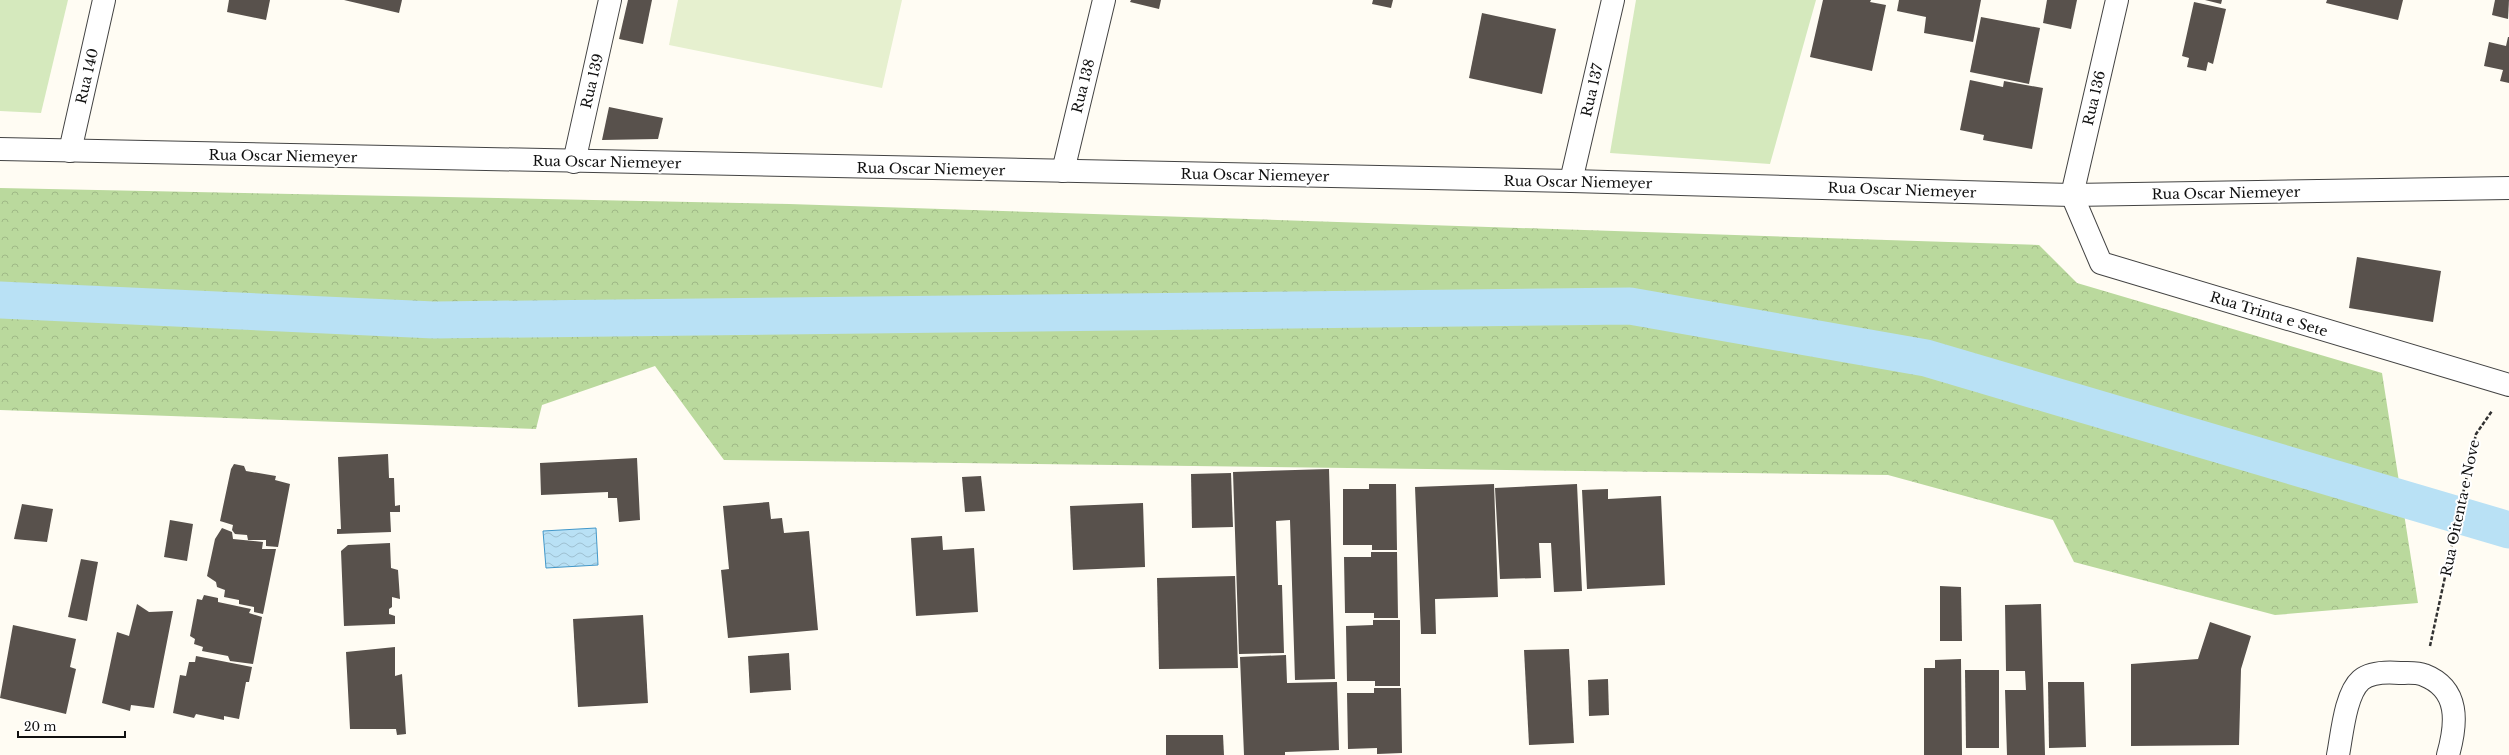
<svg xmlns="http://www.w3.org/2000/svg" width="2509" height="755" viewBox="0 0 2509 755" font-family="'Libre Baskerville',serif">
  <defs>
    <pattern id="forest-crowns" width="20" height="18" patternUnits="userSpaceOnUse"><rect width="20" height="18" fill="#bad99d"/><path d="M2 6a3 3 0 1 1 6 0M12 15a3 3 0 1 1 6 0" fill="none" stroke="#9fb986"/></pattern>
    <pattern id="water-waves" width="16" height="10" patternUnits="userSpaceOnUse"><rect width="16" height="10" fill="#b9e1f5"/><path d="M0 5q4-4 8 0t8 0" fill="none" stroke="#9ec0d1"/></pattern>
  </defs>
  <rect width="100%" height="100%" fill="#fffcf3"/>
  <!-- grass -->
  <g fill="#d5e9bd">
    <path d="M0,0H68L41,113L0,111Z"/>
    <path d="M1636,0H1816L1770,164L1610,153Z"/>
  </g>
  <!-- forest -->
  <path fill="url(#forest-crowns)" d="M0,188L789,204L2039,245L2077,283L2382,373L2418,603L2275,615L2074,562L2053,520L1888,475L724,460L655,366L542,405L536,429L0,410Z"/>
  <!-- pitch -->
  <path fill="#e6f0cf" d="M678,0H902L882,88L669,45Z"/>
  <!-- water -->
  <path fill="url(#water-waves)" stroke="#4298ca" d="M596,528L598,565L546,568L543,531Z"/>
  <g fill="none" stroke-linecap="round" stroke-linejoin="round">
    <!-- canal -->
    <path stroke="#b9e1f5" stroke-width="37" d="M0,300L434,320L1630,306L1926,358L2509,530"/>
  </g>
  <!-- building -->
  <g fill="#58514c">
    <path d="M229,0H270L266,20L227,12Z"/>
    <path d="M344,0H402L399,13Z"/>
    <path d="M628,0H652L643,44L619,39Z"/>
    <path d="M1131,0H1161L1159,9L1130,2Z"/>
    <path d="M1373,0H1393L1391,8L1372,4Z"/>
    <path d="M1823,0H1871L1870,2L1886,5L1872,71L1810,57Z"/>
    <path d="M1899,0H1981L1973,42L1924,33L1926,17L1897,11Z"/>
    <path d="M2047,0H2077L2071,29L2043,23Z"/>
    <path d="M2205,0H2222L2221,4Z"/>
    <path d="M2327,0H2403L2398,20L2326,3Z"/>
    <path d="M2495,0H2509L2508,19L2492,15Z"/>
    <path d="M2194,2L2226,9L2213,64L2208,62L2206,71L2187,67L2189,58L2182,56Z"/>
    <path d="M1482,13L1556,29L1542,94L1469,78Z"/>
    <path d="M1981,17L2040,28L2029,84L1970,72Z"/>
    <path d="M2508,37H2509V83L2500,81L2503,70L2484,66L2489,42L2506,46Z"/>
    <path d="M1970,80L2003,87L2004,81L2043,88L2032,149L1983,140L1984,135L1960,130Z"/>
    <path d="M609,107L663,118L658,139L602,140Z"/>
    <path d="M2357,257L2441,271L2433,322L2349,308Z"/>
    <path d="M388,454L389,478H394L395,506L400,505V512H390L391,532L337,534V529H341L338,457Z"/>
    <path d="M637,458L640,520L619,522L617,498H608V492L541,495L540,463Z"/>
    <path d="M234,464L244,466L246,471L276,476L275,480L290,484L278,547L266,546V540H248L247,535L235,534L232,530L233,525L220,521L231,469Z"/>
    <path d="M1329,469L1335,679L1295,680L1290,520L1276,521L1278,585H1282L1284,653L1239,654L1233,472Z"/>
    <path d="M1231,473L1233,527L1192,528L1191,474Z"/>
    <path d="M981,476L985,511L965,512L962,477Z"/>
    <path d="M1369,484H1396L1397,550H1372V545H1343V489H1369Z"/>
    <path d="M1494,484L1498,597L1435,599L1436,634H1421L1415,487Z"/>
    <path d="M1577,484L1582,591L1554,592L1551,543H1539L1541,578L1500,579L1495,488Z"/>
    <path d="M1608,489V499L1661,496L1665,585L1587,589L1582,490Z"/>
    <path d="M769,502L771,519L782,518L784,533L809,531L818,630L728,638L721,570L729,569L723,506Z"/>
    <path d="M1143,503L1145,567L1073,570L1070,506Z"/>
    <path d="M22,504L53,509L47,542L14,539Z"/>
    <path d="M170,520L193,524L187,561L164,557Z"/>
    <path d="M222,528L232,532L233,539L263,542L262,549H276L263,614L254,612V607L239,604V600L224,597L225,590L217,587L216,582L207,576L215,539Z"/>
    <path d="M942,536L943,550L974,548L978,612L916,616L911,538Z"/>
    <path d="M390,543L391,568L398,570L400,599L392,597V607L389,609V614L395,616V624L344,626L341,551L348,545Z"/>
    <path d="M1371,552H1397L1398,618H1374V613H1345L1344,557H1371Z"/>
    <path d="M81,559L98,562L87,621L68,617Z"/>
    <path d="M1235,576L1238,668L1159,669L1157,578Z"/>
    <path d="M1940,586L1961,587L1962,641H1940Z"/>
    <path d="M204,595L218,598V602L251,609L249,613L262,617L253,664L230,661L228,656L202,651L203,647L194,644L195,639L190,636L197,599L202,600Z"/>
    <path d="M137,604L149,612L173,611L154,708L131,705L130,711L102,703L117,632L129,636Z"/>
    <path d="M2041,604L2045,755H2007L2005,690H2026L2025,671H2006L2005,605Z"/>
    <path d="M643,615L648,703L578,707L573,619Z"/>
    <path d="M1373,620H1400V686H1375V681H1347L1346,626L1373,625Z"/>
    <path d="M2210,622L2251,636L2241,669L2239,745L2131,746V664L2198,659Z"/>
    <path d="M13,625L76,639L70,667L76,669L66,714L0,698Z"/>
    <path d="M395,647V676L402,674L406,734L397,735L396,729H350L346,652Z"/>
    <path d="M1569,649L1574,743L1529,745L1524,650Z"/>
    <path d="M789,653L791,690L750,693L748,656Z"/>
    <path d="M1286,655L1287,683L1337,682L1339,750L1285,752V755H1244L1240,657Z"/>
    <path d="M196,656L252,667L249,682H246L239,719L224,716V720L196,714L194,718L173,713L180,675L186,676L189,662H195Z"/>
    <path d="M1961,659L1962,755H1924V668H1935V660Z"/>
    <path d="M1965,670H1999V748H1966Z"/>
    <path d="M1608,679L1609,715L1589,716L1588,680Z"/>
    <path d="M2048,682H2084L2086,747L2049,748Z"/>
    <path d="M1374,688H1401L1402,753L1377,754V748L1348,749L1347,693H1374Z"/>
    <path d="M1166,735H1223L1224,755H1166Z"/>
  </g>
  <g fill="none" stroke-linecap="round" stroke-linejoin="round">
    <defs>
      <g id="minor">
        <path d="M2117,0L2072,195L2101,263L2509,385"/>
        <path d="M0,149L1571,181L2072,195L2509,188"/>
        <path d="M70,151L104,0"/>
        <path d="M574,162L610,0"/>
        <path d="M1063,171L1104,0"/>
        <path d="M1571,181L1613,0"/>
        <path d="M2338,755C2342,735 2345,694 2361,680C2371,672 2388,672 2400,673C2407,673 2417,672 2424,675C2460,689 2457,723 2448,755"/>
      </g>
    </defs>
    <!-- minor casing -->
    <use href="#minor" stroke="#434343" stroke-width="24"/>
    <!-- path -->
    <path stroke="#323232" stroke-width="2.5" stroke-dasharray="4 2" stroke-linecap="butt" d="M2430,646L2476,434L2492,411"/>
    <!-- minor -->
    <use href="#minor" stroke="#fff" stroke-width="22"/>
  </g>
  <g text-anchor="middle" stroke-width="4" stroke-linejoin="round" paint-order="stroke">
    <!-- street labels -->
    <g font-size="14" fill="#101010" stroke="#fff">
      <text transform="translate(87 76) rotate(-77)" y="5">Rua 140</text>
      <text transform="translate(592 81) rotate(-77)" y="5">Rua 139</text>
      <text transform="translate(1083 86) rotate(-76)" y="5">Rua 138</text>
      <text transform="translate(1592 90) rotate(-77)" y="5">Rua 137</text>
      <text transform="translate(2094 98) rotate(-77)" y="5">Rua 136</text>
      <text transform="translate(283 156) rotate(1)" y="5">Rua Oscar Niemeyer</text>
      <text transform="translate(607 162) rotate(1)" y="5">Rua Oscar Niemeyer</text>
      <text transform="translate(931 169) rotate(1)" y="5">Rua Oscar Niemeyer</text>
      <text transform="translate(1255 175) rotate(1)" y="5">Rua Oscar Niemeyer</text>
      <text transform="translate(1578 182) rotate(1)" y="5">Rua Oscar Niemeyer</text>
      <text transform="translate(1902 190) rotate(2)" y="5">Rua Oscar Niemeyer</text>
      <text transform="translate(2226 193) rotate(-1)" y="5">Rua Oscar Niemeyer</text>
      <text transform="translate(2269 314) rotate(17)" y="5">Rua Trinta e Sete</text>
      <text transform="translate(2460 508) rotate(-78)" y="5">Rua Oitenta e Nove</text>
    </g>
  </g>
  <!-- scale -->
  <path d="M18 731v6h107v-6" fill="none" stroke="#101010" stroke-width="2"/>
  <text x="24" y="731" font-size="12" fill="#101010" stroke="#ffffff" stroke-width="3" paint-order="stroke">20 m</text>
</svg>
